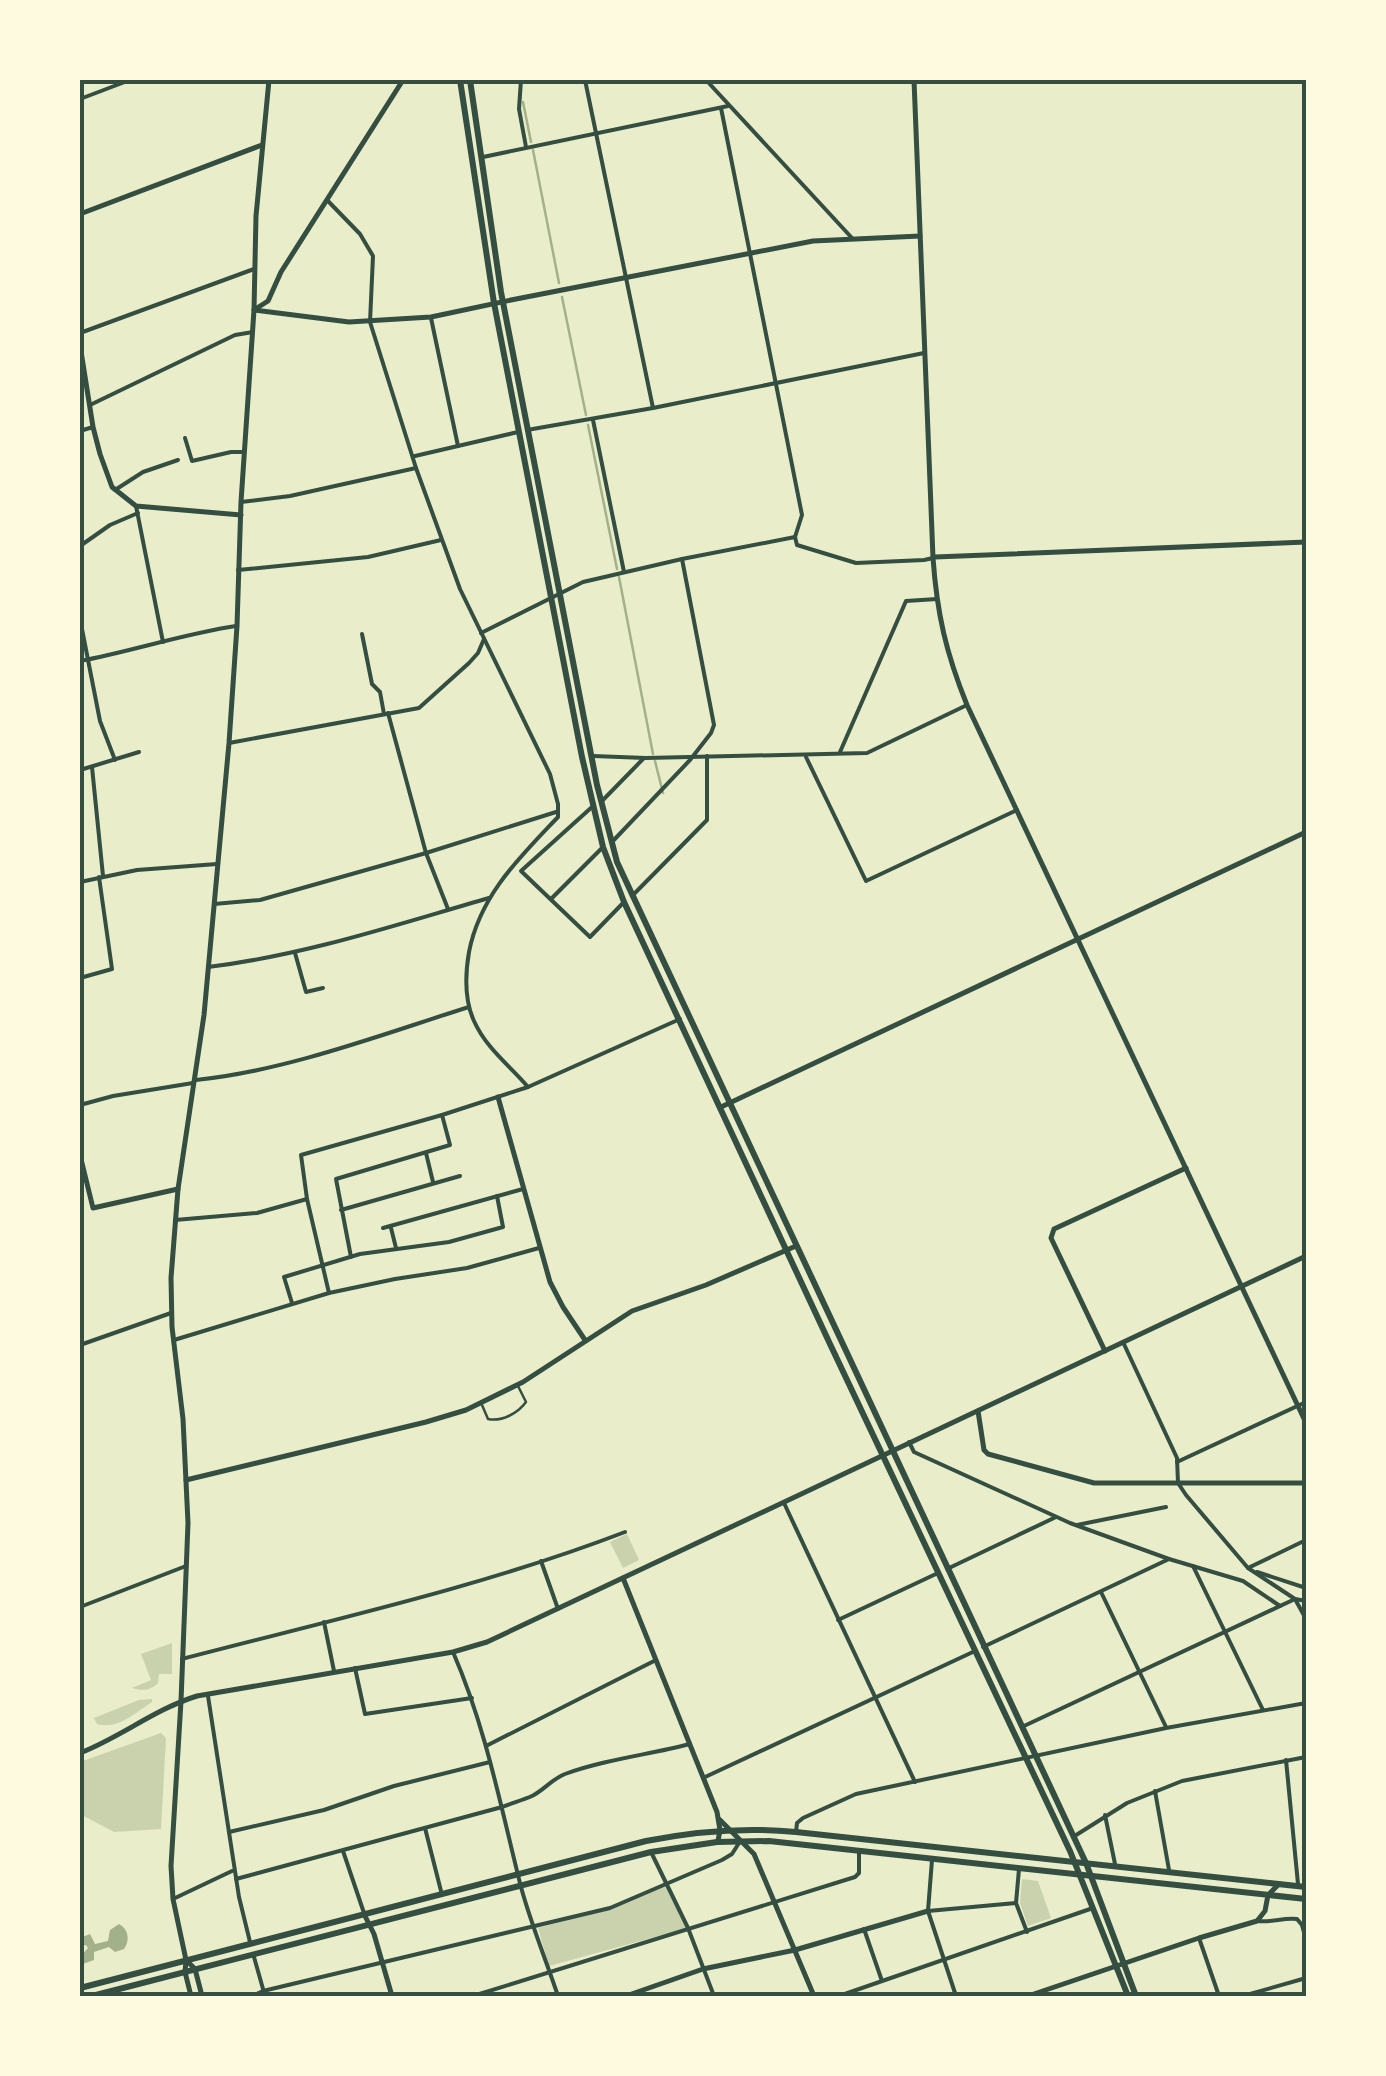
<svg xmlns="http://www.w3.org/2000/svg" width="1386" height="2076" viewBox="0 0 1386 2076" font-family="Georgia,serif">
  <rect width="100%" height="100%" fill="#e9edc9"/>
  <!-- green -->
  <g fill="#cad2ad">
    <path d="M627,1534L639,1560L623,1568L610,1542Z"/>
    <path d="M172,1643V1674H159L158,1683C150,1691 142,1691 132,1688L151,1680L141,1654Z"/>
    <path d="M152,1699V1702C135,1713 118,1730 97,1724L94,1718L139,1700Z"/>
    <path d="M161,1733L166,1738L161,1829L114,1832L80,1814V1762Z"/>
    <path d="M1022,1879L1038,1881L1051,1918L1028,1926L1020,1903Z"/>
    <path d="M666,1883L688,1928L549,1966L538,1928L610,1908Z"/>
  </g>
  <!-- water -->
  <path fill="#a3b18a" d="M119,1924C129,1929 130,1941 124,1949L115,1952L109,1947L94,1952V1960L80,1965V1957L88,1948L86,1945L80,1946V1938L90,1934L95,1944L108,1941L110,1930Z"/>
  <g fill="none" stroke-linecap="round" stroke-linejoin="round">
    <!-- stream -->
    <g stroke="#a3b18a" stroke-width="2.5">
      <path d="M523,102L531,142"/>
      <path d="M533,150L559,283"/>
      <path d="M562,297L586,415"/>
      <path d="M588,425L617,569"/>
      <path d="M619,577L653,754"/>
      <path d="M655,761L663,793"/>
    </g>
    <!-- service -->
    <path stroke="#344e41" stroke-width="2.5" d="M482,1405L488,1419C502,1422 518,1413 526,1402L518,1386"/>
    <!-- minor -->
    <g stroke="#344e41" stroke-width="4">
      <path d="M521,80L519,109L526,147"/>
      <path d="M585,80L653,408"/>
      <path d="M706,80L852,238"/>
      <path d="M80,99L130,80"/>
      <path d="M721,108L802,515L795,537"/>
      <path d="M483,157L728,106"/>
      <path d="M328,201L360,234L373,256L370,322L416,468L460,589L550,774L558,804V817C520,857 480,895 469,952C465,975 464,999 474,1021C486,1048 509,1065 528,1087"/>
      <path d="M431,318L458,446"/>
      <path d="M80,333L254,269"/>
      <path d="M90,405L235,335L253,332"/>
      <path d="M593,420L624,572"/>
      <path d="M527,430L653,408L924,353"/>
      <path d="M80,431L93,427"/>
      <path d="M185,438L192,461L231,452H243"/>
      <path d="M415,456L518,432"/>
      <path d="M115,490L143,472L178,460"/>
      <path d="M241,502L290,496L416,468"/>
      <path d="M136,506L163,642"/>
      <path d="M80,546L110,525L138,513"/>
      <path d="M238,570L368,557L441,540"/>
      <path d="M80,619L100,721L115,760"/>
      <path d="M481,633L583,582L682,559L795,537L797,545L856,563L924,560L933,558"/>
      <path d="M362,634L372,684L380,692L384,714"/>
      <path d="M80,661C133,651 183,634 236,626"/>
      <path d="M388,713L426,853L448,909"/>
      <path d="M229,743L419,708L469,663L478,653L484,639"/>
      <path d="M840,752L906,601L937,599"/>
      <path d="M593,756L646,758L867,753L967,705"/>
      <path d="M806,757L866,881L1017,810"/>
      <path d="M92,767L103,876"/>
      <path d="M80,770L139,752"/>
      <path d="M602,801L644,758"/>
      <path d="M592,807L521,871L590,937L624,902"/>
      <path d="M612,842L690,760L711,733L714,725L682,559"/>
      <path d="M80,882L137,870L217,864"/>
      <path d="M632,896L707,820V756"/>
      <path d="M551,899L603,847"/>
      <path d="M214,904L260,900L426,853L556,812"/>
      <path d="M295,953L306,992L323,988"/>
      <path d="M208,967C306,955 395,925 489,898"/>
      <path d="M80,978L112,969L99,877"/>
      <path d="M196,1080C286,1071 383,1034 469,1007"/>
      <path d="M80,1105L113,1096L193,1083"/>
      <path d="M426,1153L433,1182"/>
      <path d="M341,1210L460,1176"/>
      <path d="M175,1220L257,1213L307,1199"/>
      <path d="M383,1228L523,1189"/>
      <path d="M391,1228L396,1248"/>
      <path d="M351,1257L336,1179L450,1145L442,1115"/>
      <path d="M329,1293L307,1199L301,1155L442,1115L528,1087L680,1019"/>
      <path d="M292,1303L284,1277L360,1254L449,1242L503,1227L497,1196"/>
      <path d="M174,1340L329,1293L395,1279L467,1268L539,1248"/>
      <path d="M1123,1342L1177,1458L1178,1483L1186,1495L1248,1568L1295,1599L1306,1619"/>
      <path d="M80,1345L171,1313"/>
      <path d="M909,1442L914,1452L1070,1523L1169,1559L1243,1581L1280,1606"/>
      <path d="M1177,1462L1306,1402"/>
      <path d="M784,1503L915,1782"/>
      <path d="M1077,1525L1166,1507"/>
      <path d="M541,1561L558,1609"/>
      <path d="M1193,1566L1263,1710"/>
      <path d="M1248,1568L1306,1540"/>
      <path d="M947,1569L1056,1517"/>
      <path d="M1257,1572L1306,1588"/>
      <path d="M1101,1592L1166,1727"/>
      <path d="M80,1607L186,1566"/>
      <path d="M838,1620L938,1573"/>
      <path d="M324,1622L334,1671"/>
      <path d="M983,1647L1169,1559"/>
      <path d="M453,1652C486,1728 501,1808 521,1887C531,1924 546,1960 558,1996"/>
      <path d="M182,1659C331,1620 482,1587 625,1532"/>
      <path d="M355,1668L365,1714L472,1698"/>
      <path d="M208,1696L239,1897L250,1942"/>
      <path d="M1024,1726L1295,1599L1306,1601"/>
      <path d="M486,1746L656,1660"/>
      <path d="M1286,1760L1298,1884"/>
      <path d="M703,1778L975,1651"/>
      <path d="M1155,1791L1169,1870"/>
      <path d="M1105,1815L1115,1864"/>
      <path d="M425,1828L441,1891"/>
      <path d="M229,1832L324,1810L394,1786L490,1762"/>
      <path d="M796,1832L797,1823L803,1818L856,1794L1166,1728L1306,1703"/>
      <path d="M1073,1837L1127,1803L1182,1781L1306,1757"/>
      <path d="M343,1851L364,1913"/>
      <path d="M651,1852L688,1928L714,1996"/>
      <path d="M932,1860L928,1911L956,1996"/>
      <path d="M1019,1869L1016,1903L1027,1932"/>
      <path d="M236,1879L502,1807C512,1803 523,1800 532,1796C544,1790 552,1779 565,1774C606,1759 648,1755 690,1744"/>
      <path d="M173,1899L232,1871"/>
      <path d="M928,1911L1016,1903"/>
      <path d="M1257,1921C1272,1923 1284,1917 1297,1919L1302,1925L1306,1940"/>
      <path d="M864,1929L882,1981"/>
      <path d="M1199,1938L1219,1996"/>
      <path d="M254,1957L265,1996"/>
      <path d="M252,1996L263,1991L610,1908L722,1860L732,1854L739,1843"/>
      <path d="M473,1996L855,1877L859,1873V1850"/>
      <path d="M839,1996L1093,1908"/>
      <path d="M1243,1996L1306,1978"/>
    </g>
    <!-- tertiary -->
    <g stroke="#344e41" stroke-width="5">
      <path d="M914,80L933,558C937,614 946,653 967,705L1306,1423"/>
      <path d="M80,214L262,145"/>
      <path d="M257,308L268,301L281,272L403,80"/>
      <path d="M254,310L349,322L431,317L511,300L813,241L920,236"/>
      <path d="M80,345L93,427L100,454L112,487L136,506L241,515"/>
      <path d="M935,557L1306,542"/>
      <path d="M498,1097L550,1282L563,1307L585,1340"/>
      <path d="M721,1107L1306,832"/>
      <path d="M80,1155L93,1208L178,1189"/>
      <path d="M1105,1351L1051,1238L1054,1229L1186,1168"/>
      <path d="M978,1411L984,1450L988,1454L1094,1483H1306"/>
      <path d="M186,1480L426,1422L466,1410L523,1382L632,1311L706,1285L796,1246"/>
      <path d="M623,1578L717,1812L720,1830L718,1841"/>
      <path d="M80,1753C121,1737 155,1709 197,1696L453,1652L487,1642L1306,1256"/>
      <path d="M720,1820L754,1854L814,1996"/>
      <path d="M364,1914L374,1934L392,1996"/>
      <path d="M186,1960L195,1969L202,1996"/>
      <path d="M191,1996L185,1972L186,1960L173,1899L171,1866L181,1701L188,1523L183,1419L172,1327L171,1278L178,1189L204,1015L229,743L237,626L241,502L254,310L256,216L269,80"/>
      <path d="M626,1996L703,1969L795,1950L928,1911"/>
      <path d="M1028,1996L1199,1938L1257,1921L1265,1911L1268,1895L1279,1884"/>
    </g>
    <!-- trunk -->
    <g stroke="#344e41" stroke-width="6">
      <path d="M460,80L494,303L582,757L603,847L624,902L830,1344L1070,1851L1128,1996"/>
      <path d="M470,80L501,292L597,785L617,862L1086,1863L1136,1996"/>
      <path d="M80,1988L646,1841C696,1831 745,1827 796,1832L1306,1887"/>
      <path d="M92,1996L651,1852L717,1842L769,1841L1306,1899"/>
    </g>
  </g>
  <!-- border -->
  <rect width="1386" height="2076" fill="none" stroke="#fefae0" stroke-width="165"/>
  <rect x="82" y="82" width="1222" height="1912" fill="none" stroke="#344e41" stroke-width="4"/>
</svg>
